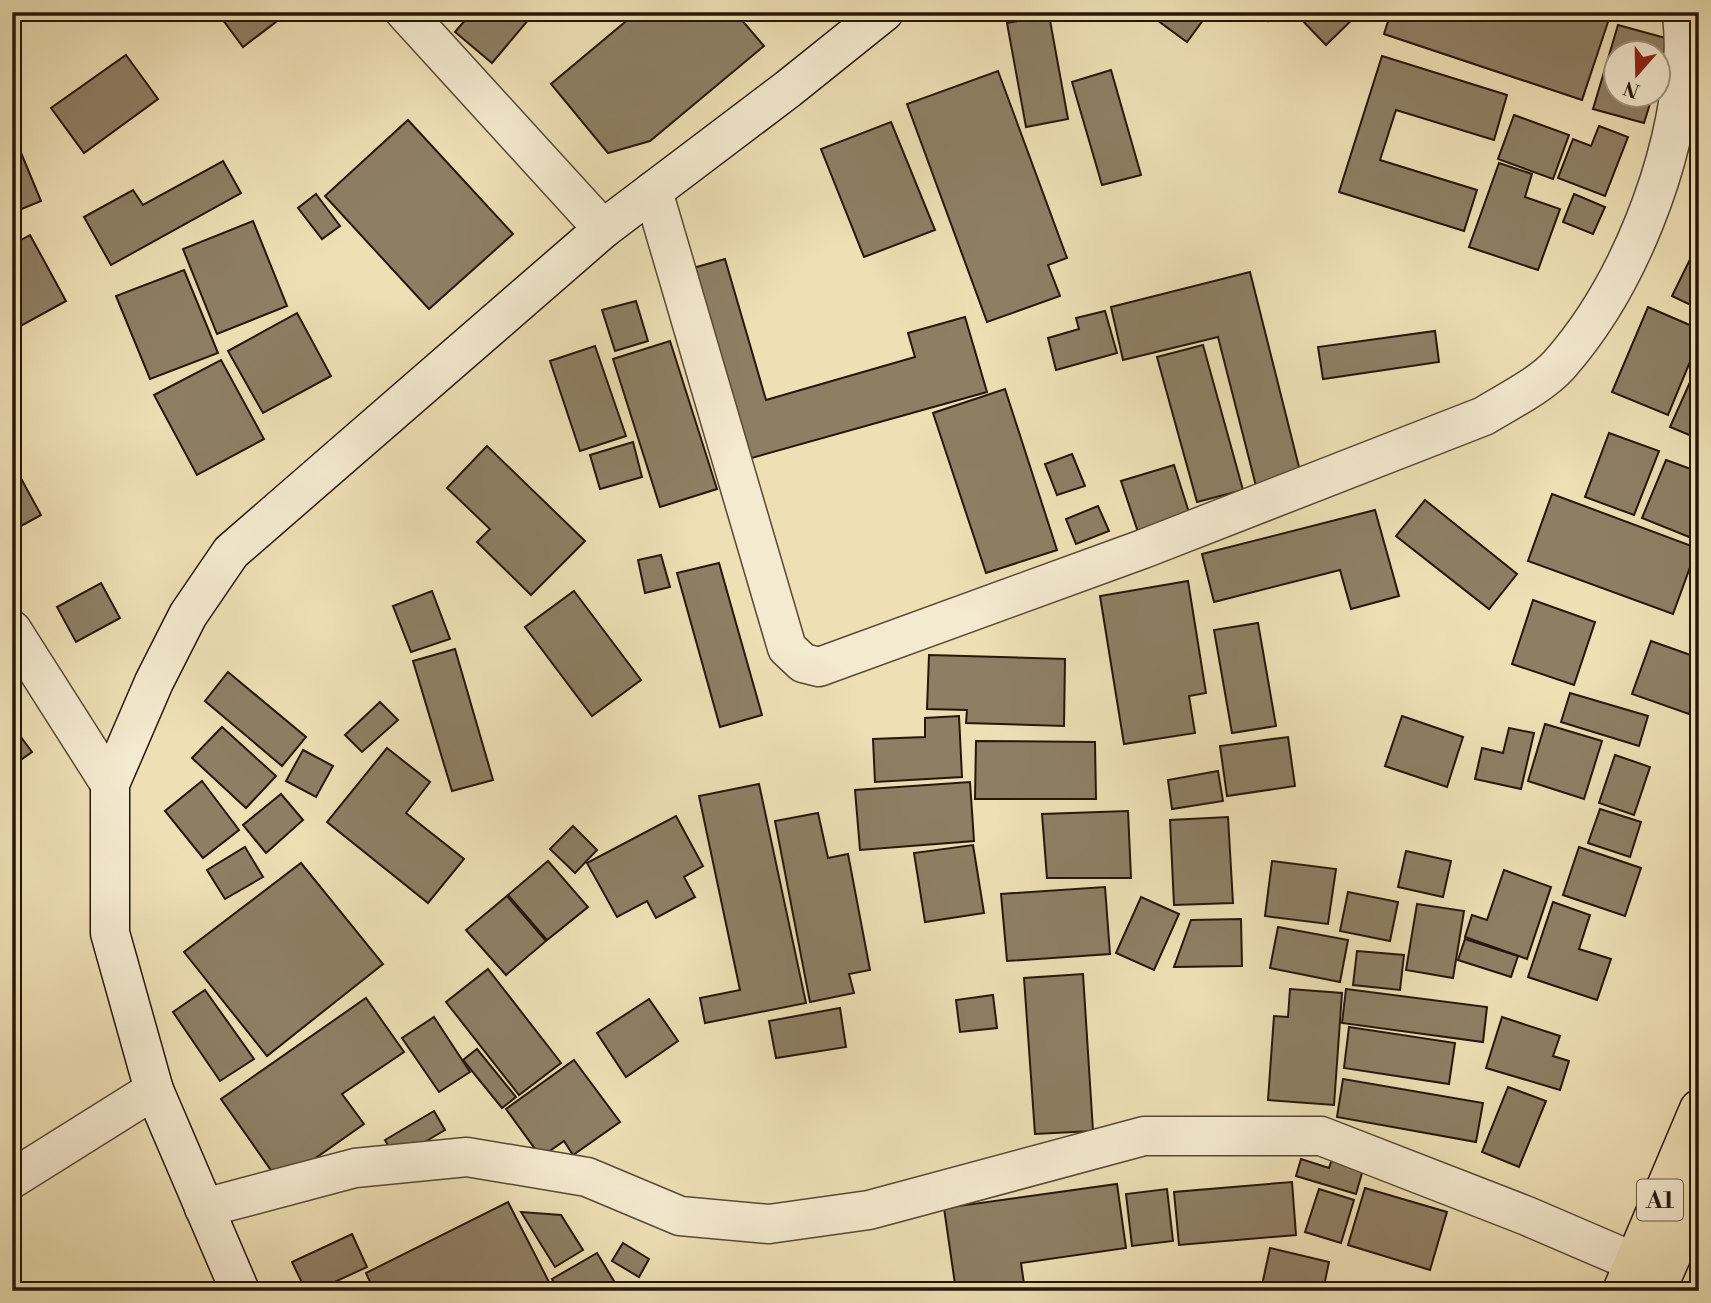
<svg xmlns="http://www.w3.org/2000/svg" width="1711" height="1303" viewBox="0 0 1711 1303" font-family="'Libre Bodoni',serif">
  <rect width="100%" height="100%" fill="#eedfb5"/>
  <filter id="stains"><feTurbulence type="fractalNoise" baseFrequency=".00286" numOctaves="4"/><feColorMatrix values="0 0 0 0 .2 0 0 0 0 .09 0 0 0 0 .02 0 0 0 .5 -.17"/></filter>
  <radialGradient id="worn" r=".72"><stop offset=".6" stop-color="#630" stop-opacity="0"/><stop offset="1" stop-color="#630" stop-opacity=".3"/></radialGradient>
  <!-- building -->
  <g fill="#8e7f64" stroke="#26160c" stroke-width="2">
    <path d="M217,12H289L243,47Z"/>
    <path d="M472,12H535L492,63L455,32Z"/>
    <path d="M637,12H735L764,46L650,141L608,153L551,84Z"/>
    <path d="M1146,12H1209L1187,42Z"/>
    <path d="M1259,12H1277L1268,21Z"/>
    <path d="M1298,12H1360L1326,45L1296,14Z"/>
    <path d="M1391,12H1587L1609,19L1582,100L1384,34Z"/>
    <path d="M1049,15L1068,119L1026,127L1007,23Z"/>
    <path d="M1618,25L1669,39L1658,74V52H1616V94H1653L1644,123L1593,109Z"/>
    <path d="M126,55L158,99L84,153L51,108Z"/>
    <path d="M1382,56L1507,95L1494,140L1396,110L1380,160L1477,190L1464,231L1339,192Z"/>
    <path d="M1111,70L1141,175L1102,185L1072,82Z"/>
    <path d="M998,71L1067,258L1048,265L1060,296L987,322L907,104Z"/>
    <path d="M1514,115L1569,135L1553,179L1498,159Z"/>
    <path d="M408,120L513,234L429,309L325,196Z"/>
    <path d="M891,122L935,230L864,257L821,149Z"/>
    <path d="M1599,126L1628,137L1605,196L1558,178L1573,139L1591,146Z"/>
    <path d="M12,131L41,201L12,213Z"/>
    <path d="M223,161L241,193L111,265L84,217L133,190L143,205Z"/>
    <path d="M1499,163L1532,174L1525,197L1560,209L1538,270L1469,247Z"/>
    <path d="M316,194L340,226L322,239L298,208Z"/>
    <path d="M1574,194L1605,207L1593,234L1563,222Z"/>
    <path d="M253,221L287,306L217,334L183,249Z"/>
    <path d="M30,235L66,301L17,328L12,320V245Z"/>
    <path d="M1699,241V309L1672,296Z"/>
    <path d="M725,259L766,400L915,357L908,333L965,317L987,392L748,459L693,268Z"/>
    <path d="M184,270L218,353L150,379L116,296Z"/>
    <path d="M1250,272L1301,475L1256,486L1218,337L1123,360L1111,307Z"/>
    <path d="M636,301L648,341L615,351L602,310Z"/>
    <path d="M1648,307L1699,329V340L1668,415L1612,392Z"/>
    <path d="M1105,311L1117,353L1056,370L1048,338L1079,329L1076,318Z"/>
    <path d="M297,313L331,376L263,413L228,351Z"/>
    <path d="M1435,331L1439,362L1323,379L1318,347Z"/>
    <path d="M670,341L717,489L660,507L613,359Z"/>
    <path d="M1203,345L1243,490L1197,502L1157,357Z"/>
    <path d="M595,346L626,436L580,451L550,361Z"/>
    <path d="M221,360L264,439L197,475L154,395Z"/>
    <path d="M1699,362V439L1670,427Z"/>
    <path d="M1005,389L1057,550L986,573L933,413Z"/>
    <path d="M1609,433L1659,451L1634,515L1585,497Z"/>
    <path d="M633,442L642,477L600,489L590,455Z"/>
    <path d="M487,446L585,541L531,595L477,542L490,529L447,488Z"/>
    <path d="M1072,454L1085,486L1057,495L1045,464Z"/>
    <path d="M1666,460L1699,472V496L1691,514L1699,517V541L1642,518Z"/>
    <path d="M12,462L41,515L12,531Z"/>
    <path d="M1174,465L1192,522L1140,538L1121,481Z"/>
    <path d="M1552,494L1697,548L1673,614L1528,561Z"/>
    <path d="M1425,500L1517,574L1489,609L1396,536Z"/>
    <path d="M1098,506L1109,531L1076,544L1066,519Z"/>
    <path d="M1375,510L1399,596L1351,609L1340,570L1214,602L1202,554Z"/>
    <path d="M661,555L670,587L645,593L638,560Z"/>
    <path d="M719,563L762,715L720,727L677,573Z"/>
    <path d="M1188,581L1206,693L1189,696L1195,733L1124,744L1100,596Z"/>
    <path d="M101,583L120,618L76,642L57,607Z"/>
    <path d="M432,591L450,639L411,652L393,606Z"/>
    <path d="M574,591L641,680L592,716L525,627Z"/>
    <path d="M1533,600L1595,622L1574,685L1512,664Z"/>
    <path d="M1258,623L1276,726L1232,733L1214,630Z"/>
    <path d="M1651,641L1699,658V685L1689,714L1632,694Z"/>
    <path d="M455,649L493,780L452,791L413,661Z"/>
    <path d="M929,655L1065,659L1064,726L966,723L967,710L927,709Z"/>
    <path d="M228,672L306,737L282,766L205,701Z"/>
    <path d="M1570,693L1648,716L1639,746L1561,722Z"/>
    <path d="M380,702L398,720L362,752L345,735Z"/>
    <path d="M959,716L962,777L875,782L873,739L925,737V718Z"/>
    <path d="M1402,716L1463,737L1447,787L1385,766Z"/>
    <path d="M1545,724L1602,741L1584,799L1528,781Z"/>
    <path d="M12,725L32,752L12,766Z"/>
    <path d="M222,727L276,776L246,808L192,758Z"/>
    <path d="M1509,728L1534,733L1521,789L1475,779L1482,748L1503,753Z"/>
    <path d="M1288,737L1295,786L1227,796L1220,746Z"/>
    <path d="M976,741L1095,742L1096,799H975Z"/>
    <path d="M387,748L430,782L406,813L464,859L428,903L327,822Z"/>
    <path d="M303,750L333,766L316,797L286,781Z"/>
    <path d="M1615,755L1650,767L1634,815L1599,803Z"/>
    <path d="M1218,771L1223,801L1172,809L1168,780Z"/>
    <path d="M202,781L239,830L203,858L165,811Z"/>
    <path d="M970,782L974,841L860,850L855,790Z"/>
    <path d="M759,784L806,1003L705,1023L700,998L740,990L699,796Z"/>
    <path d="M281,794L303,820L266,853L243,825Z"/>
    <path d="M1600,809L1641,822L1630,857L1588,843Z"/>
    <path d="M1128,811L1131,878H1047L1042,814Z"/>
    <path d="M818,813L828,858L848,854L870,970L849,974L854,993L810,1002L775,821Z"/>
    <path d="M676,816L703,866L684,877L695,897L656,918L647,901L617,917L587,863Z"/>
    <path d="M1228,817L1233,903L1174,905L1170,820Z"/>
    <path d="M573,826L597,850L575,873L550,849Z"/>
    <path d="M973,845L984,913L925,922L914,853Z"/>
    <path d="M245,847L263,877L225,899L207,870Z"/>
    <path d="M1579,847L1641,868L1625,916L1563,895Z"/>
    <path d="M1406,851L1451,861L1443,897L1398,887Z"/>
    <path d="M548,861L588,907L547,940L508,895Z"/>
    <path d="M1272,861L1336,869L1328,924L1265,916Z"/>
    <path d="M301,863L383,964L267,1056L184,952Z"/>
    <path d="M1504,870L1551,887L1527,959L1465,937L1472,915L1487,920Z"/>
    <path d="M1105,887L1110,954L1007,961L1001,894Z"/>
    <path d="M1348,892L1398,902L1390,941L1340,931Z"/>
    <path d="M507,896L546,941L506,975L466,930Z"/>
    <path d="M1141,897L1179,914L1154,970L1116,953Z"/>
    <path d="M1553,902L1590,915L1579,949L1611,959L1597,1000L1528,977Z"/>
    <path d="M1417,904L1464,911L1453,978L1406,970Z"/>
    <path d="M1241,919L1242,966L1174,967L1191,920Z"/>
    <path d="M1278,927L1348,940L1340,982L1270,968Z"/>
    <path d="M1465,939L1518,956L1511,977L1458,960Z"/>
    <path d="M1357,951L1404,955L1400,990L1353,985Z"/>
    <path d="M488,969L561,1063L519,1095L446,1002Z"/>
    <path d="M1083,974L1093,1131L1035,1134L1024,978Z"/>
    <path d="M1290,989L1342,993L1334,1105L1268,1100L1274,1016L1288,1017Z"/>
    <path d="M1346,989L1487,1007L1483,1042L1342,1023Z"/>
    <path d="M205,990L254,1059L220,1081L173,1012Z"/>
    <path d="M993,995L997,1028L960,1032L956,1000Z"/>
    <path d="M366,998L404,1052L342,1094L364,1124L280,1183L221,1099Z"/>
    <path d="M649,999L678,1041L626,1077L597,1033Z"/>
    <path d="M840,1008L846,1047L776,1058L769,1021Z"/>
    <path d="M434,1017L470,1072L439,1092L402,1038Z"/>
    <path d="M1502,1017L1560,1036L1553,1056L1569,1061L1560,1090L1486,1068Z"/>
    <path d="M1349,1027L1455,1043L1449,1084L1344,1068Z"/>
    <path d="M477,1049L516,1097L502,1108L463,1060Z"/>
    <path d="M574,1060L620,1122L573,1155L564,1141L541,1157L506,1109Z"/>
    <path d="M1343,1079L1483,1103L1476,1142L1337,1117Z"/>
    <path d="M1508,1087L1546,1101L1519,1167L1482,1152Z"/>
    <path d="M434,1111L445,1130L396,1159L385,1140Z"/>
    <path d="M1335,1150L1366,1159L1356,1194L1296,1176L1301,1159L1329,1168Z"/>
    <path d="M1292,1182L1296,1235L1179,1245L1174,1192Z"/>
    <path d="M1117,1184L1126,1248L1021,1263L1025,1291H956L944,1208Z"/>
    <path d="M1365,1188L1447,1212L1430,1270L1348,1245Z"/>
    <path d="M1167,1189L1173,1241L1132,1246L1126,1194Z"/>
    <path d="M1319,1189L1354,1200L1341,1243L1305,1232Z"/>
    <path d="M508,1202L550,1284L538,1291H374L366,1273Z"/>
    <path d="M521,1212L561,1215L583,1250L555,1267Z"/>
    <path d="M352,1234L367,1267L315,1291H306L292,1262Z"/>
    <path d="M623,1243L649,1259L639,1277L612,1261Z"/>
    <path d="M1270,1248L1329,1262L1323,1291H1290L1262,1285Z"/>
    <path d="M597,1253L620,1291H559L552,1279Z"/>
  </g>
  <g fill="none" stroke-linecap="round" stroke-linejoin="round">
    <defs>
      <g id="street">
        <path d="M405,12L603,229"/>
        <path d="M653,191L787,648L803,663L819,667L1143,549L1484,416C1507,402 1541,385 1559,365C1628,287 1676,164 1683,60C1685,44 1683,28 1682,12"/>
        <path d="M12,630L110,784"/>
        <path d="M12,1179L154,1090"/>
        <path d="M204,1208L355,1168L467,1157L587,1177L680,1216L769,1224L869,1210L1144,1136H1321L1527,1216L1634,1262"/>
      </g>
      <path id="secondary" d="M240,1291L154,1090L110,933V784L154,682L188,615L231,552L603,229L788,89L884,12"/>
      <g id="highway">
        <path d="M1622,1291L1699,1109"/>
        <path d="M1656,1291L1699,1193"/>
      </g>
    </defs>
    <!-- street casing -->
    <use href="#street" stroke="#584836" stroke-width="41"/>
    <!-- secondary casing -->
    <use href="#secondary" stroke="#26160c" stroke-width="41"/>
    <!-- highway casing -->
    <use href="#highway" stroke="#26160c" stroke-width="41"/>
    <!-- street -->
    <use href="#street" stroke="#f4eacf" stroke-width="38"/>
    <!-- secondary -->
    <use href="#secondary" stroke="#f4eacf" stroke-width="38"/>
    <!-- highway -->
    <use href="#highway" stroke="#eedfb5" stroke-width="38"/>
  </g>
  <g text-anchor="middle" stroke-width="6" stroke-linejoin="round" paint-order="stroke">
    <!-- shield labels -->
    <rect fill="#f4eacf" stroke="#645646" stroke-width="2" x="1637" y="1179.5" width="46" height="41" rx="5"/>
    <g font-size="24" font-weight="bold" fill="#26160c">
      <text x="1660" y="1208">A1</text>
    </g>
  </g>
  <!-- margin -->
  <rect width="1711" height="1303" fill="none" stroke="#eedfb5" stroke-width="42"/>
  <rect x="14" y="14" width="1683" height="1275" fill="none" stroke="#26160c" stroke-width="3.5"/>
  <rect x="21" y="21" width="1669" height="1261" fill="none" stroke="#26160c" stroke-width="2"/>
  <!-- north arrow -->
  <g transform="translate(1637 74) rotate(200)"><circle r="33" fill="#f4eacf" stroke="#a29581" stroke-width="2"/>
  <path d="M0-5L12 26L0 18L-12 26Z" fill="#8f2418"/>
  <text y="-10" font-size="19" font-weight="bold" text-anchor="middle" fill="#26160c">N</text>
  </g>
  <rect width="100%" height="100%" filter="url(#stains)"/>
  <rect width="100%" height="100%" fill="url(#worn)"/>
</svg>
